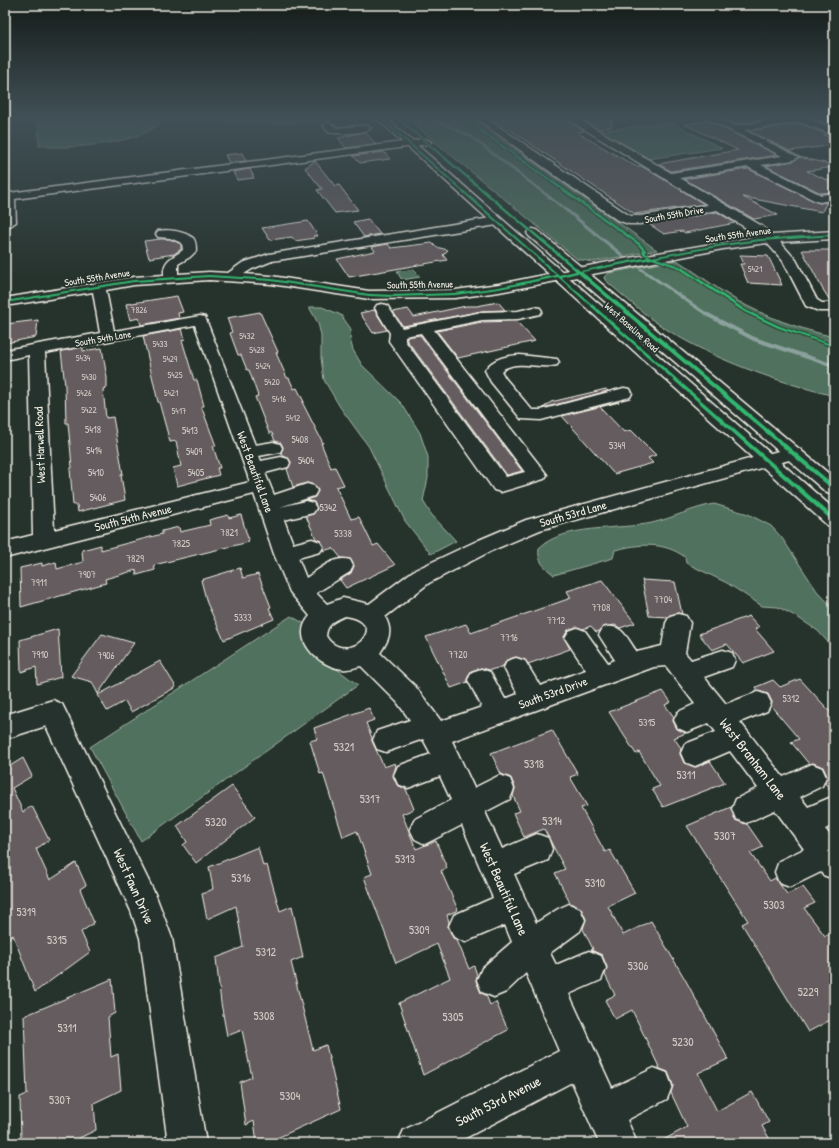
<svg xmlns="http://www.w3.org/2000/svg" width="839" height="1148" viewBox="0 0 839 1148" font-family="'Patrick Hand',sans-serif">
  <rect width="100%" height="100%" fill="#26332d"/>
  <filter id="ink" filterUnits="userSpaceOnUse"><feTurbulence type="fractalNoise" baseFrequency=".025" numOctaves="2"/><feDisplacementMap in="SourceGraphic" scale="8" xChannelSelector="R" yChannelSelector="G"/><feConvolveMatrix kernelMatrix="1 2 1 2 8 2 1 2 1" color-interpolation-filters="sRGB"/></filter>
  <g filter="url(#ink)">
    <!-- green -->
    <g fill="#4f715d" stroke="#a2b1a2">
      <path d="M38,118H164C151,144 65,150 39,146Z"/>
      <path d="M206,118H347C300,124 253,126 206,118Z"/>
      <path d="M406,118H471L657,250L592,262L577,259Z"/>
      <path d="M669,122L722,148L647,159L599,131Z"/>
      <path d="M677,260C697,273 716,288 736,300C766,317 800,329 834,337V396C772,380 707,358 654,321C637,308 621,294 605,280L604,277L609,273Z"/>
      <path d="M414,269L420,277L402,280L397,272Z"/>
      <path d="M309,307H322L341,315L351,329L350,339L353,350L362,365L402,404L420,433L428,457V478L423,501L431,514L456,541L431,554L405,521L369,447L340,407L324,380L321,358V335L318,323Z"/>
      <path d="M714,504L748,514L771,526L782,538L817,591L834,609V649L818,631L797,617L778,607L762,606L727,583L686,563L685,557C663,541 639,544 615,550L613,558L554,575C544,567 537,561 539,548C564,524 619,530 652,523C673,518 692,508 714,504Z"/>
      <path d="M291,616L305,624V637L313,654L329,663L358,685L141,841L90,747Z"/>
    </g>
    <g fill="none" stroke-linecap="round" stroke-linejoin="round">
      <!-- stream-far2 -->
      <path stroke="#8ca19e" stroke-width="2.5" d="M424,118L444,124L470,136L561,206"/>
      <!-- stream-far1 -->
      <g stroke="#8ca19e" stroke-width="3">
        <path d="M560,205L622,255"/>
        <path d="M641,269L709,316"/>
      </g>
      <!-- stream -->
      <path stroke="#8ca19e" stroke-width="4" d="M708,315L754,339L834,366"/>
    </g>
    <!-- building -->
    <g fill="#655b5f" stroke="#f4f1e8">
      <path d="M492,118H565L584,131L577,132L578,133L635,166H641L704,204L635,214Z"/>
      <path d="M580,118H611L612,127L598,129Z"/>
      <path d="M732,118H775L734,124L724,119Z"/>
      <path d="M812,118H834V127Z"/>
      <path d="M709,121L777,155L671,171L658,164L738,150L684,124Z"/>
      <path d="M800,124L829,135H824L834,140V145L790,151L749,131Z"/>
      <path d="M365,132L376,144L346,148L338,138Z"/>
      <path d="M384,152L390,159L360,163L353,156Z"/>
      <path d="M242,153L246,161L229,163L225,155Z"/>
      <path d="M799,157L834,165V167L807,171L834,183V192L821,193L766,166L793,161Z"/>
      <path d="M315,161L335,186L339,185L358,210L335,213L317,190L322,189L305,168Z"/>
      <path d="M250,169L254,178L237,180L233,172Z"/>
      <path d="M748,169L816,202L820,203L834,201V208L826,203L822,212L743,197L778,215L754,219L684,179Z"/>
      <path d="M717,212L735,223L685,233L682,231L664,234L649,224Z"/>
      <path d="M368,219L380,234L364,237L353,222Z"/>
      <path d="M308,221L318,236H313L315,238L295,241L292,237L270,240L262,228Z"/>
      <path d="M161,239H170L181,244V249L174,254L149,258L144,241Z"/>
      <path d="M432,243L436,247L448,250L443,255L447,260L349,277L337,259L375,251L372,247L388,244L391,248Z"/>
      <path d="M802,250H834V302H831L822,288Z"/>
      <path d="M740,255L768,256L782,285L748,283L740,264H744Z"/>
      <path d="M177,296L183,312L178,313L179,318L141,325L139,318L130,320L126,304Z"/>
      <path d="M498,302L505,310L482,311L403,326L393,312L408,309L414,317L466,306H477Z"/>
      <path d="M374,310L375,311L387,330L373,333L360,313Z"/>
      <path d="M260,312L278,352L276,353L287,378H289L294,389L297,388L304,402H302L323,443H321L331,468L335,467L344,485L336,487L351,519L359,517L373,546L378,544L395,565L346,588L340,580L351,573L354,565L350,559L341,558L333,548L323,551L324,546L321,541L316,539L306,516L313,514L317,509L314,502L307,500L315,497L318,490L314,485L307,483L293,487L287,469L291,462L288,458L283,456L281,453L283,447L281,443L275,441L272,433H269L255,397L258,396L249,370H247L241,355H238L230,333L232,332L227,318Z"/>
      <path d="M38,320L36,337L6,343V324Z"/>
      <path d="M516,321L535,341L458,358L437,331L482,322Z"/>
      <path d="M182,329L185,339L182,340L194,380H197L204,406H201L216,446H213L220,468H217L219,475L177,486L173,468L181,466L176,441L170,442L159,402H158L143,336Z"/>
      <path d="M420,335L522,471L507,475L406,339V337Z"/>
      <path d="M83,347V351L102,348L107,378V388L103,389L106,418L113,417L123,474L121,475L125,500L78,512L77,505H73L70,469L72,468L71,455L68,423H66L65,386L61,351Z"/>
      <path d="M606,389L608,391L543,408L551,402Z"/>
      <path d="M619,402L600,407L624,432L631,430L656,455L648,458L653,463L614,474L562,416Z"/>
      <path d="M228,515L229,518L241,515L249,542L154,565L155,570L137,575L136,570L105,579L106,583L21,607L20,568L42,563V566L56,562L57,569L83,562L82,550L101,545V550L162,534V531L179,527L180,532L210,525L209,520Z"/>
      <path d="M240,568L243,578L258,574L271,607L269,608L274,619L224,640L207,603L201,580Z"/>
      <path d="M602,580L635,623L620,628L615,625L603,627L600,631L596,632L591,626L583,629L576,627L568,630L564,637L570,649L528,664L525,660L516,657L507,660L503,666L498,668L490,670L481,668L471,671L467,679L468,682L451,688L426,637L466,624L471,633L571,598L567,591Z"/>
      <path d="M642,580L675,582L682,614L678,613L670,615L668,617L649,616Z"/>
      <path d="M749,616L759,627L755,629L774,651L743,663L727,644L712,650L699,634Z"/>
      <path d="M58,629L61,677L37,684L36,667L21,672L20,640Z"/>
      <path d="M102,634L134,643L98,694L92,682L71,676Z"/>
      <path d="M160,661L176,687L131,712L125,701L107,711L98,695Z"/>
      <path d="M800,679L834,716V795L825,783L827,776L823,767L813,763L809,764L791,742L799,739L771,706L772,702L768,694L758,691L756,687L773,680L780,687Z"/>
      <path d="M663,691L671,702L665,705L674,717L673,721L677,729L686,733L674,738L681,748L680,754L684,763L696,767L710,761L725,783L663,807L652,789L660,786L639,752L636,754L609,712Z"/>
      <path d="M369,708L374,720L366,723L372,738V741L384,767L395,763L396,766L393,776L397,785L406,789L414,809L402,814L416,849L436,841L447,868L441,871L458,910L447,915L449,922L448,927L453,938L457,940L469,969L474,966L477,975L476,981L481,993L486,995L490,1005L496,1002L508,1030L423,1075L399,1003L450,978L437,944L396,963L364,877L372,874L357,831L343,837L323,773L320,774L310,741L317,739L314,728Z"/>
      <path d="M552,730L578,774L570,777L587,806L581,808L605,852L610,850L635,893L608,906L623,935L651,921L686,981L728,1059L698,1073L717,1111L752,1092L769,1122L762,1126L772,1143H658L687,1127L671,1093L673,1085L668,1072L660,1069L632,1010L615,1019L605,1000L615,995L605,975L607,967L602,955L591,950L593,949L583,929L586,919L581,908L570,903L555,873L565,869L544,829L524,837L513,813L520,811L513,796L515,788L511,778L501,774L491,753Z"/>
      <path d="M23,758L32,776L12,788L23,812L32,806L49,840L36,849L50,880L76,863L86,885L80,889L94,923L81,932L90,952L35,992L13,935L5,941V769Z"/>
      <path d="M232,786L255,817L196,863L183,845L187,842L177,826Z"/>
      <path d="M731,807L735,820L747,824L763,847L750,853L770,881L775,878L787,894L803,887L815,903L804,908L825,936L834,932V1018L808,1032L742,924L748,921L687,826Z"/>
      <path d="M258,847L263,866L267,865L280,911L292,906L303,957L291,962L313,1050L326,1045L341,1109L266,1143H257L254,1121L246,1125L240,1082L252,1077L242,1030L227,1036L221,1003L216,958L243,947L236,906L207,919L202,894L213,889L209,867Z"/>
      <path d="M112,979L115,1013L108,1017L111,1057L118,1054L121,1090L94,1103L96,1130L69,1143H21L20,1097L27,1094L24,1016Z"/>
    </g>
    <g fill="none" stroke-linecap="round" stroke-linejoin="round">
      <defs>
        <g id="minor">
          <path d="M476,118H486L630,216H640L708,205L566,118H577L671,173L782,156L706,118H718L734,126L787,118H807L834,129V135L800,122L744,130L798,157L793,160L761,165L821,195L834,193V199L820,202L816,201L748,167L680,178L762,226L772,235L834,231V239L780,242L796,260L817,300L822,303H834V311H819L806,306L783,261L767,243L723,249L499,292L455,298L369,299L271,284L209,280L134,285L106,290L114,331L200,316L205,317L255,445L273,442L280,444L282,448L280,452L259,456L261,461L281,457L288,459L290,463L288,467L265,473L274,495L307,484L314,486L317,491L314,496L280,507L306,501L313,503L316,508L313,513L284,520L293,544L312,539L320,542L323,547L320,552L298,558L306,578C319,570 334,555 350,560L353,566L350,572L316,593L327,604L343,598L369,604L413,571L479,540L526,520L793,447L800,449L802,453L800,457L540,530L493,550L429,583L385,617C393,631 389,640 380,653L415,686L441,721L482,707L468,680L472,672L481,669L490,672L505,699L518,694L504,668L507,661L516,658L525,661L540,686L586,670L565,638L569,631L577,628L585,631L608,663L615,660L599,635L603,628C622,622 627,639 637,652L662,646L666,623L670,616L678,614L686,616L690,623L685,653L691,660L723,650L732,653L735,660L732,667L704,677L726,704L758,692L767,695L771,703L767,711L740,722L783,777L812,764L822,768L826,777L822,786L800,797L808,807L834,796V825L825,829L834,840V879L823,875L821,872L790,887L779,883L775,872L779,861L804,849L775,810L746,823L736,819L732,809L736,799L758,788L730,751L695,766L685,762L681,753L685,744L716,732L709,723L687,732L678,728L674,720L678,712L695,704L666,666L654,667L452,741L474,788L500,775L510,779L514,789L510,799L485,812L502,849L537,834L548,838L552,849L548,860L514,874L536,923L558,909L569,904L580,909L585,920L580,931L550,953L556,965L589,951L601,956L606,968L601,980L569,994L612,1088L654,1068L667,1073L672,1086L667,1099L627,1120L637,1143H599L572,1082L456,1143H398L404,1130L559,1051L526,973L506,992L494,997L482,992L477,980L482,968L512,942L505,925L465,942L454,937L449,926L454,915L493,898L462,825L425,844L415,839L410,829L415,819L451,800L440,776L408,788L398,784L394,775L398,766L431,754L423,739L386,752L377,749L373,740L377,731L410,720L397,702L361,666C356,667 348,670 343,669C319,667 289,639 310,616L290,592L274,554L254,494L5,558V542L33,535L29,355L5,360V350L100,333L93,292L5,306V298L134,277L164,275C163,259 173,258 183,250L182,243L170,238L158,237L156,234L158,231C168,229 184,231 193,238C196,241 196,247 196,251L190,257L178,264V274L209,272L228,273L242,263L269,254L497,217L503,221L497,225L272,261L252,269L244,274L271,276L369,291L455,290L499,284L623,259L759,236L717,210L640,224H629L617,220ZM195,325L250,482L54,530L45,353ZM345,616C354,617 365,620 367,631C362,650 336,654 326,636C327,624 334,621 345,616Z"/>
          <path d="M328,122L337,128L366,125L371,128C364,134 337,134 328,132L323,125Z"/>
          <path d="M426,139L431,142L429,144L15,199L16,222L10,226L5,223V194L9,193Z"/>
          <path d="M382,304L387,305L402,328L482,312L518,311L535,307L540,308L542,311L540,314L518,319L482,320L434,330L544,471L547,475L544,479L501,492L494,490L389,341L390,333L375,308L377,305ZM421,333L525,472L506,477L405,341V336Z"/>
          <path d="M520,355L557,359L559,362L557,365C539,370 517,358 501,371L505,378L532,410H541L624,388L630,389L632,393L630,397L541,420L521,419L491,382L485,370C493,358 506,356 520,355Z"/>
          <path d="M53,700L62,704L156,896L172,938L206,1143H168L140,938L131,911L46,726L5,739V715Z"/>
        </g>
        <g id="major">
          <path d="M376,118H386L834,509V527L827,525Z"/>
          <path d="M533,229L537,230L834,478V495L827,493L529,236L527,233L529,230Z"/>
        </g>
      </defs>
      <!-- minor casing -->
      <use href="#minor" stroke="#f4f1e8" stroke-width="3"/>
      <!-- major casing -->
      <use href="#major" stroke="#f4f1e8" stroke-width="3"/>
      <!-- minor -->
      <use href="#minor" fill="#26332d" fill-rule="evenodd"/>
      <!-- major -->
      <use href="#major" fill="#26332d" fill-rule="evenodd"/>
      <defs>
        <path id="cycleway" d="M379,118H382L559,275L576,271L396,118H399L580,271L648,257L643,254L642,250L638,245L476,129L455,118H458L478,127L640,243L646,250V253L652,257L723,244L760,239L834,234V236L760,241L723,246L656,258L680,266L746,310L780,326L834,345V347L778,328L744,312L678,268L652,259L582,272L834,485V490L832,489L578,273L561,277L834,517V522L832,521L558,277L499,289L455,295L393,297L369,296L271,281L209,277L134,282L5,303V301L134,280L209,275L271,279L369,294L393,295L455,293L499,287L556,275Z"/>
      </defs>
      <!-- cycleway casing -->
      <use href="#cycleway" stroke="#26332d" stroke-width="2"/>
      <!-- cycleway -->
      <use href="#cycleway" fill="#33b770" fill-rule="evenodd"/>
    </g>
  </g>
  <!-- sky -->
  <linearGradient id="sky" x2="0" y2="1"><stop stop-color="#151c19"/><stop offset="0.42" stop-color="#415057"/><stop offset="1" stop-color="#415057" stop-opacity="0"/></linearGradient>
  <rect width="839" height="279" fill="url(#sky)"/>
  <g text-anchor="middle" stroke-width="4" stroke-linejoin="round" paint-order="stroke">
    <!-- far-number labels -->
    <g font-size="9" fill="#d0ccc6">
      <text x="755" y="272">5421</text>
      <text x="139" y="313">7826</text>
      <text x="247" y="339">5432</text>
      <text x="160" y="347">5433</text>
      <text x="257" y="353">5428</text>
      <text x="83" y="361">5434</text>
      <text x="170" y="362">5429</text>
      <text x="263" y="369">5424</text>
      <text x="175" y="378">5425</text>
      <text x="89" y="380">5430</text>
      <text x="272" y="385">5420</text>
      <text x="84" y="396">5426</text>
      <text x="171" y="396">5421</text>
      <text x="279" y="402">5416</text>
      <text x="89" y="413">5422</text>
      <text x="179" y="414">5417</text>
      <text x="293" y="421">5412</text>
    </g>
    <!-- far-street labels -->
    <g font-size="10" fill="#f4f1e8" stroke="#26332d">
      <text transform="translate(674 214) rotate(-10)" y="4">South 55th Drive</text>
      <text transform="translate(738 234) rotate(-8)" y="4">South 55th Avenue</text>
      <text transform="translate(97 277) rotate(-9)" y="4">South 55th Avenue</text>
      <text transform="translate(420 284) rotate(-1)" y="4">South 55th Avenue</text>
      <text transform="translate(632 327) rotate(42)" y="4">West Baseline Road</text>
      <text transform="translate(103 338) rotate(-10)" y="4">South 54th Lane</text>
    </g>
    <!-- number labels -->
    <g font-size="10" fill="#d0ccc6">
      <text x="93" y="433">5418</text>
      <text x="190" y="434">5413</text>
      <text x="300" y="443">5408</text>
      <text x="617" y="449">5349</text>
      <text x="94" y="454">5414</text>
      <text x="194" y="455">5409</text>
      <text x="306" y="464">5404</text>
      <text x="96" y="476">5410</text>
      <text x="196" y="476">5405</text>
      <text x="98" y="501">5406</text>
      <text x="328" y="511">5342</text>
      <text x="229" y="536">7821</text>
      <text x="343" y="537">5338</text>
      <text x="181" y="547">7825</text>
      <text x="135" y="562">7829</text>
      <text x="87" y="578">7907</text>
      <text x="39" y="586">7911</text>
      <text x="663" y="603">7704</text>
      <text x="601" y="611">7708</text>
      <text x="243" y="621">5333</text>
      <text x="556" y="624">7712</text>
      <text x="509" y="641">7716</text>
      <text x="40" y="658">7910</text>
      <text x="458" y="658">7720</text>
      <text x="106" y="659">7906</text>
      <text x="791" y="702">5312</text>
      <text x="647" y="726">5315</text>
    </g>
    <!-- street labels -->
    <g font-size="12" fill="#f4f1e8" stroke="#26332d">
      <text transform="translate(40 445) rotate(-92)" y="4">West Harwell Road</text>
      <text transform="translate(255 472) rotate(70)" y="4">West Beautiful Lane</text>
      <text transform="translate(573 514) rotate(-16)" y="4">South 53rd Lane</text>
      <text transform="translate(133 518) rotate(-14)" y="4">South 54th Avenue</text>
      <text transform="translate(553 693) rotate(-20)" y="4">South 53rd Drive</text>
    </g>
    <!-- near-number labels -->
    <g font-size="12" fill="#d0ccc6">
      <text x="344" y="751">5321</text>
      <text x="534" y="768">5318</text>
      <text x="686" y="779">5311</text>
      <text x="370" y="803">5317</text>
      <text x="552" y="825">5314</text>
      <text x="216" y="826">5320</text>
      <text x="725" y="840">5307</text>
      <text x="405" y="863">5313</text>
      <text x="241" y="882">5316</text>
      <text x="595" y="887">5310</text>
      <text x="774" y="909">5303</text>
      <text x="26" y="916">5319</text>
      <text x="419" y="934">5309</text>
      <text x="57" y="944">5315</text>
      <text x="266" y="956">5312</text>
      <text x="638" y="970">5306</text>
      <text x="808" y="996">5229</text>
      <text x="264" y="1020">5308</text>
      <text x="453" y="1021">5305</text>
      <text x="67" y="1032">5311</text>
      <text x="683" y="1046">5230</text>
      <text x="290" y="1100">5304</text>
      <text x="60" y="1104">5307</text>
    </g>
    <!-- near-street labels -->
    <g font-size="14" fill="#f4f1e8" stroke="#26332d">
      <text transform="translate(753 759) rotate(52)" y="5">West Branham Lane</text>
      <text transform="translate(134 886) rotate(66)" y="5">West Fawn Drive</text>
      <text transform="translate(504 889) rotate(66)" y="5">West Beautiful Lane</text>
      <text transform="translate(498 1101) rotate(-27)" y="5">South 53rd Avenue</text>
    </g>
  </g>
  <!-- margin -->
  <rect width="839" height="1148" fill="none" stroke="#26332d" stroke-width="20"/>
  <rect x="10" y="10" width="819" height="1128" fill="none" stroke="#f4f1e8" stroke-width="1.5" filter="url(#ink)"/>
</svg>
